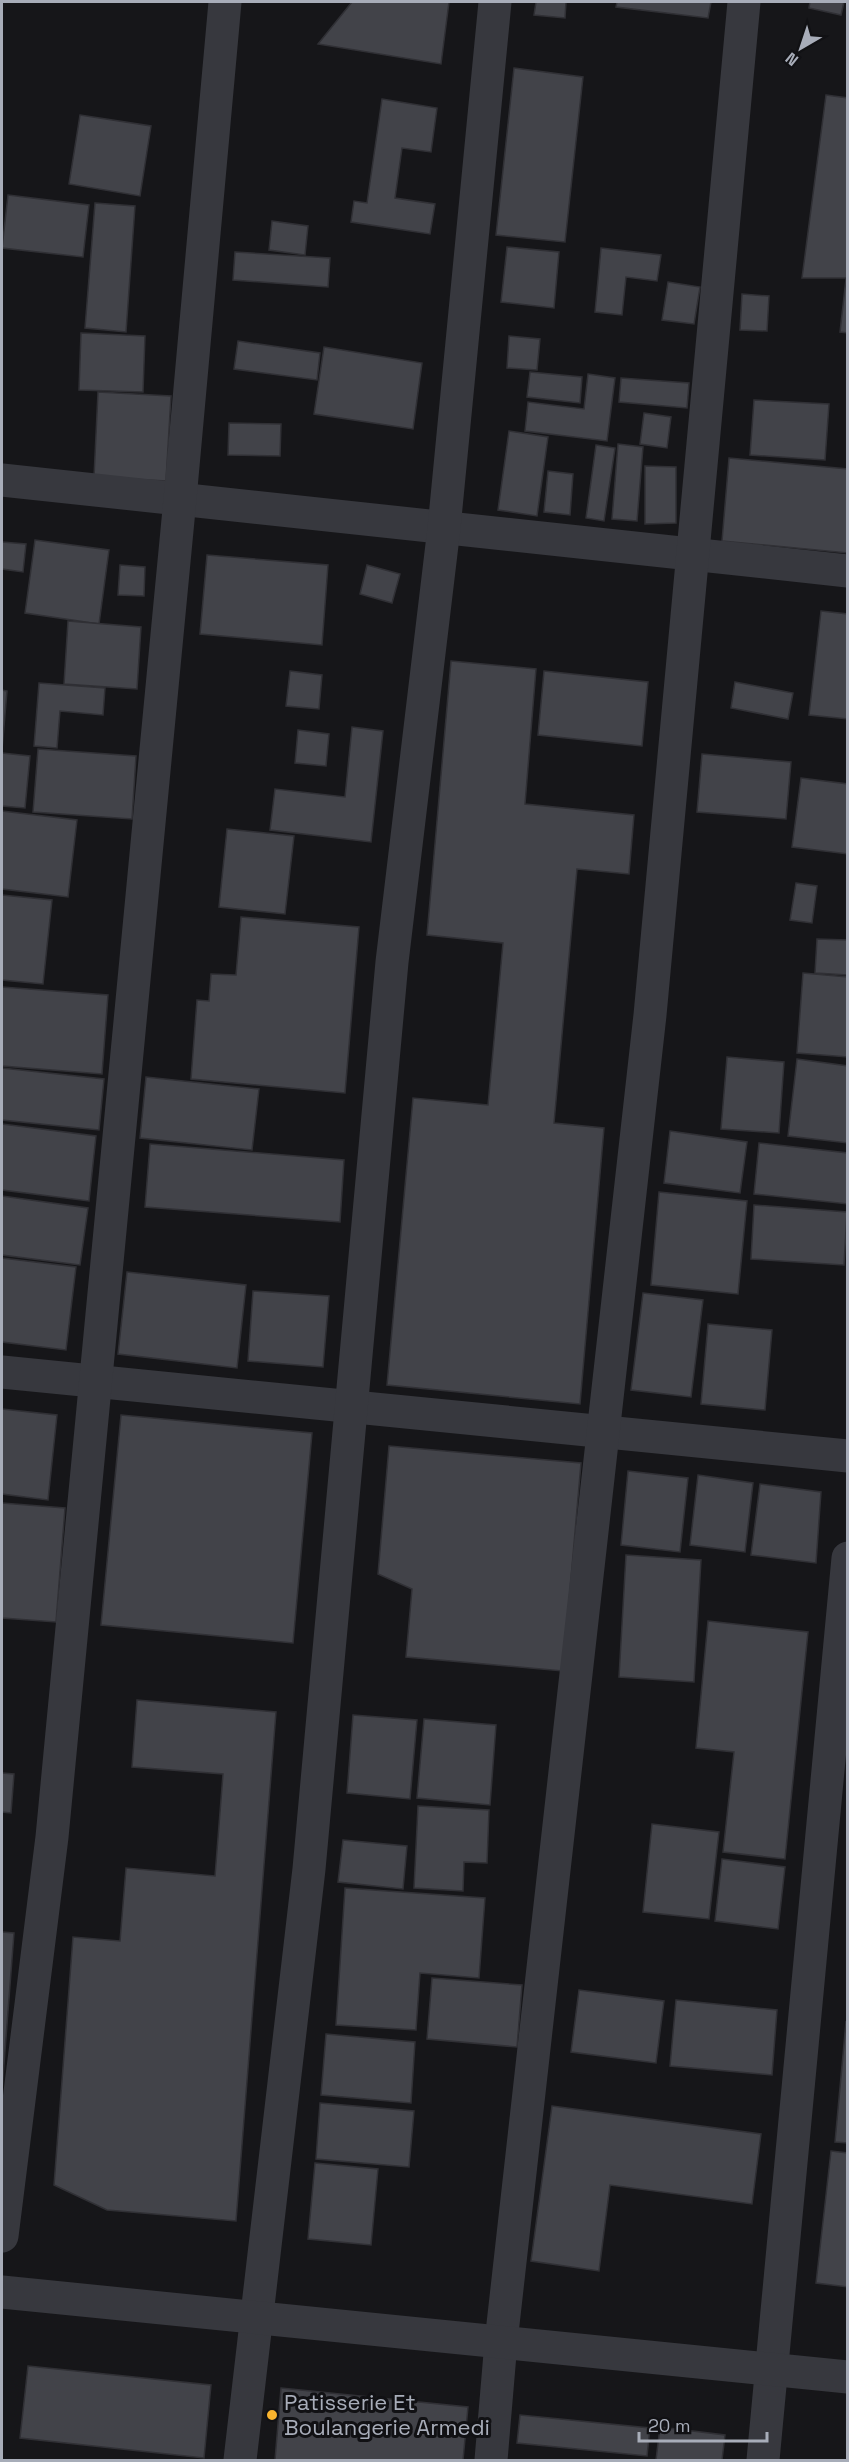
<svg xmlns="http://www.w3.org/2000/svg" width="849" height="2462" viewBox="0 0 849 2462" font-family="'Space Grotesk',sans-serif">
  <rect width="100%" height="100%" fill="#161619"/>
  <!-- building -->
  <g fill="#424349" stroke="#303035" stroke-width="1.5">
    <path d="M352,2H449L441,64L318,44Z"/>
    <path d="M536,2H566L565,18L534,15Z"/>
    <path d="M617,2H711L708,18L616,7Z"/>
    <path d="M810,2H844L841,15L809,8Z"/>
    <path d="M514,68L583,77L565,242L496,235Z"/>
    <path d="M826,95L848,98V278H802Z"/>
    <path d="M382,99L437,108L431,152L402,148L395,198L435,204L430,234L351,222L354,201L367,203Z"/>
    <path d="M80,115L151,126L140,196L69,184Z"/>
    <path d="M8,195L89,205L83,257L2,248Z"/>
    <path d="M95,203L135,206L126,332L85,328Z"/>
    <path d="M272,221L308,226L305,255L269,250Z"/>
    <path d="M507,247L559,252L554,308L501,302Z"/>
    <path d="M601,248L661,255L657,281L626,277L622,315L595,312Z"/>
    <path d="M235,252L330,258L328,287L233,280Z"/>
    <path d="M846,279H848V333L840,332Z"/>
    <path d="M668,282L700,287L694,324L662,320Z"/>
    <path d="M742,294L769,296L767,331L740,330Z"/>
    <path d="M81,333L145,336L143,392L79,390Z"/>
    <path d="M509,336L540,339L537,370L507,368Z"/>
    <path d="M238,341L320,353L317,380L234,369Z"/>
    <path d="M324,347L422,363L413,429L314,414Z"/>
    <path d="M530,372L582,377L580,403L527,397Z"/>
    <path d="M588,374L615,378L607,441L525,431L528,402L584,409Z"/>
    <path d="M621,378L689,383L687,408L619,402Z"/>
    <path d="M98,392L171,396L166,481L94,477Z"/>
    <path d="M754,400L829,404L825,460L750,455Z"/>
    <path d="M644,413L671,417L667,448L640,444Z"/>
    <path d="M229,423L281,424L280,456L228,455Z"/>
    <path d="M509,431L548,437L537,516L498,510Z"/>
    <path d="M618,444L643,447L637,521L612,519Z"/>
    <path d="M596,445L615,448L604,521L586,518Z"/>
    <path d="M729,458L848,469V553L722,541Z"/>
    <path d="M645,466L676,467V523L645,524Z"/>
    <path d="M548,471L573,474L570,515L544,512Z"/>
    <path d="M35,540L109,550L99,624L25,613Z"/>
    <path d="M2,542L26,544L23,572L2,569Z"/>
    <path d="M207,555L328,565L322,645L200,634Z"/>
    <path d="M120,565L145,567L144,596L118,595Z"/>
    <path d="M367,565L400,574L392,603L360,594Z"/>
    <path d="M821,611L848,614V719L809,715Z"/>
    <path d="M68,621L141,627L137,689L64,684Z"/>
    <path d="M451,661L536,669L525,804L634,815L629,874L577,869L554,1123L604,1128L580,1404L387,1385L413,1098L488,1105L503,943L427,935Z"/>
    <path d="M290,671L322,675L319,709L286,706Z"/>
    <path d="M544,671L648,682L642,746L538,735Z"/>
    <path d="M735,682L793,693L788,719L731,708Z"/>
    <path d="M39,683L105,688L103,715L60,711L57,748L34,746Z"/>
    <path d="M2,690L7,691L2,750Z"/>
    <path d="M352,727L383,731L371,842L270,830L275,789L345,797Z"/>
    <path d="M298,730L329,734L326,766L295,763Z"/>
    <path d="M38,749L136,756L132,819L33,812Z"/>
    <path d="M2,753L30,756L25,808L2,806Z"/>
    <path d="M702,754L791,762L786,819L697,812Z"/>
    <path d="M801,778L848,784V854L792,847Z"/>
    <path d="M2,811L77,820L68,897L2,889Z"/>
    <path d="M227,829L294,836L285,914L219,907Z"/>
    <path d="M796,883L817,886L812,923L790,920Z"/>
    <path d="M2,895L52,900L43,984L2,980Z"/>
    <path d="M241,917L359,927L345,1093L191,1079L197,1000L209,1001L211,974L236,975Z"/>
    <path d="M817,939L848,940V975L815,973Z"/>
    <path d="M803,973L848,977V1057L797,1053Z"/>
    <path d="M2,987L108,995L102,1074L2,1066Z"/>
    <path d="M727,1057L784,1062L779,1133L721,1129Z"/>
    <path d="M797,1059L848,1066V1143L788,1136Z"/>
    <path d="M2,1068L104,1079L99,1130L2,1120Z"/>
    <path d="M146,1077L259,1089L252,1150L140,1138Z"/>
    <path d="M2,1124L96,1136L89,1201L2,1190Z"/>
    <path d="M670,1131L747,1142L740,1193L664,1183Z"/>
    <path d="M759,1143L848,1153V1204L754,1194Z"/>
    <path d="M150,1144L344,1160L340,1222L145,1207Z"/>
    <path d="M659,1192L747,1201L738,1294L651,1285Z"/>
    <path d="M2,1196L88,1208L80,1265L2,1255Z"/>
    <path d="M754,1205L847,1212L844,1265L751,1259Z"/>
    <path d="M2,1258L76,1267L66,1350L2,1342Z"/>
    <path d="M127,1272L246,1285L237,1368L118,1354Z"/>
    <path d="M253,1291L329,1296L323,1367L248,1361Z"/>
    <path d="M643,1293L703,1300L691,1397L631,1390Z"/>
    <path d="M708,1324L772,1330L765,1410L701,1404Z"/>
    <path d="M2,1409L57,1415L48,1500L2,1494Z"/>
    <path d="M121,1415L312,1433L293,1643L101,1625Z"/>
    <path d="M389,1446L581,1463L563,1671L406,1657L412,1589L378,1574Z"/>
    <path d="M628,1471L688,1478L680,1552L621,1545Z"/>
    <path d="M698,1475L753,1483L745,1552L690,1545Z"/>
    <path d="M760,1484L821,1492L816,1563L751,1555Z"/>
    <path d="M2,1503L65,1508L56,1622L2,1618Z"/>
    <path d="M626,1555L701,1560L694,1682L619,1677Z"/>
    <path d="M708,1621L808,1632L785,1859L723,1852L734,1752L696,1748Z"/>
    <path d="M137,1700L276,1712L236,2221L107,2210L54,2185L73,1937L120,1941L126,1868L215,1876L223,1774L132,1767Z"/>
    <path d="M353,1715L417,1720L410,1799L347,1793Z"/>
    <path d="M424,1719L496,1725L490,1805L417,1798Z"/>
    <path d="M2,1773L14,1774L11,1813L2,1812Z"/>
    <path d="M418,1806L489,1810L487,1863L464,1862L463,1891L414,1888Z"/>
    <path d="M652,1824L719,1832L709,1919L643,1912Z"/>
    <path d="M343,1840L407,1846L403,1889L338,1882Z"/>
    <path d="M722,1859L785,1867L778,1929L715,1921Z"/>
    <path d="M345,1888L485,1898L479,1978L420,1973L416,2030L336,2025Z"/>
    <path d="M2,1932L14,1933L2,2090Z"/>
    <path d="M432,1978L522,1985L517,2047L427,2039Z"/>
    <path d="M579,1990L664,2001L656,2063L571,2052Z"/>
    <path d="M676,2000L777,2010L772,2075L670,2066Z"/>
    <path d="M846,2022L848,2023V2143L835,2142Z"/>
    <path d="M326,2034L415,2042L411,2103L321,2095Z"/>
    <path d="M320,2103L414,2111L409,2167L316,2159Z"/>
    <path d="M552,2106L761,2134L752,2204L610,2185L599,2271L531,2261Z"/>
    <path d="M831,2151L848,2153V2287L816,2283Z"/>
    <path d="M315,2163L378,2169L371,2245L308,2239Z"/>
    <path d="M28,2366L211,2385L204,2458L20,2438Z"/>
    <path d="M281,2388L468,2407L463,2460H275Z"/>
    <path d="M520,2415L650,2428L647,2456L517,2443Z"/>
    <path d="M660,2427L725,2435L722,2460H656Z"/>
  </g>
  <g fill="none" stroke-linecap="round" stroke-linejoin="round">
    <!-- minor -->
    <g stroke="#37383e" stroke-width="33">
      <path d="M2,480L848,571"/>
      <path d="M2,1372L848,1456"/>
      <path d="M2,2236L52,1837L180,499L225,2"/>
      <path d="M240,2460L309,1869L392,962L444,528L495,2"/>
      <path d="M491,2460L501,2342L650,1015L744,2"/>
      <path d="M763,2460L848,1558"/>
    </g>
    <!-- tertiary -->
    <path stroke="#37383e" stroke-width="33" d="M2,2292L848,2377"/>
  </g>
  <!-- markers -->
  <circle fill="#fab42e" stroke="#111114" stroke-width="2" cx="272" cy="2415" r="6"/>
  <g text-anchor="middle" stroke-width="6" stroke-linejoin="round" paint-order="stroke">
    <!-- poi labels -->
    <g font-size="22" fill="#a8adb9" stroke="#111114" text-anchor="start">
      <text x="284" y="2410">Patisserie Et<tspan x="284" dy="25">Boulangerie Armedi</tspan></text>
    </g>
  </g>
  <!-- border -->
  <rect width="849" height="2462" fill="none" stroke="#a8adb9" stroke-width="6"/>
  <!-- north arrow -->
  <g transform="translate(801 48) rotate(219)" stroke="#111114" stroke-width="4.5" paint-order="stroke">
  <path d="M0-4.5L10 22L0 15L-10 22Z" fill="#a8adb9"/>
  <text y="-9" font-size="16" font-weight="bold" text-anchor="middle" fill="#a8adb9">N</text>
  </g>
  <!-- scale -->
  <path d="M639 2432v9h128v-9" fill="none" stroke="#a8adb9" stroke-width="3"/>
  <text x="648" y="2432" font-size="18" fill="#a8adb9" stroke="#111114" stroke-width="4.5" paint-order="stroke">20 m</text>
</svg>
